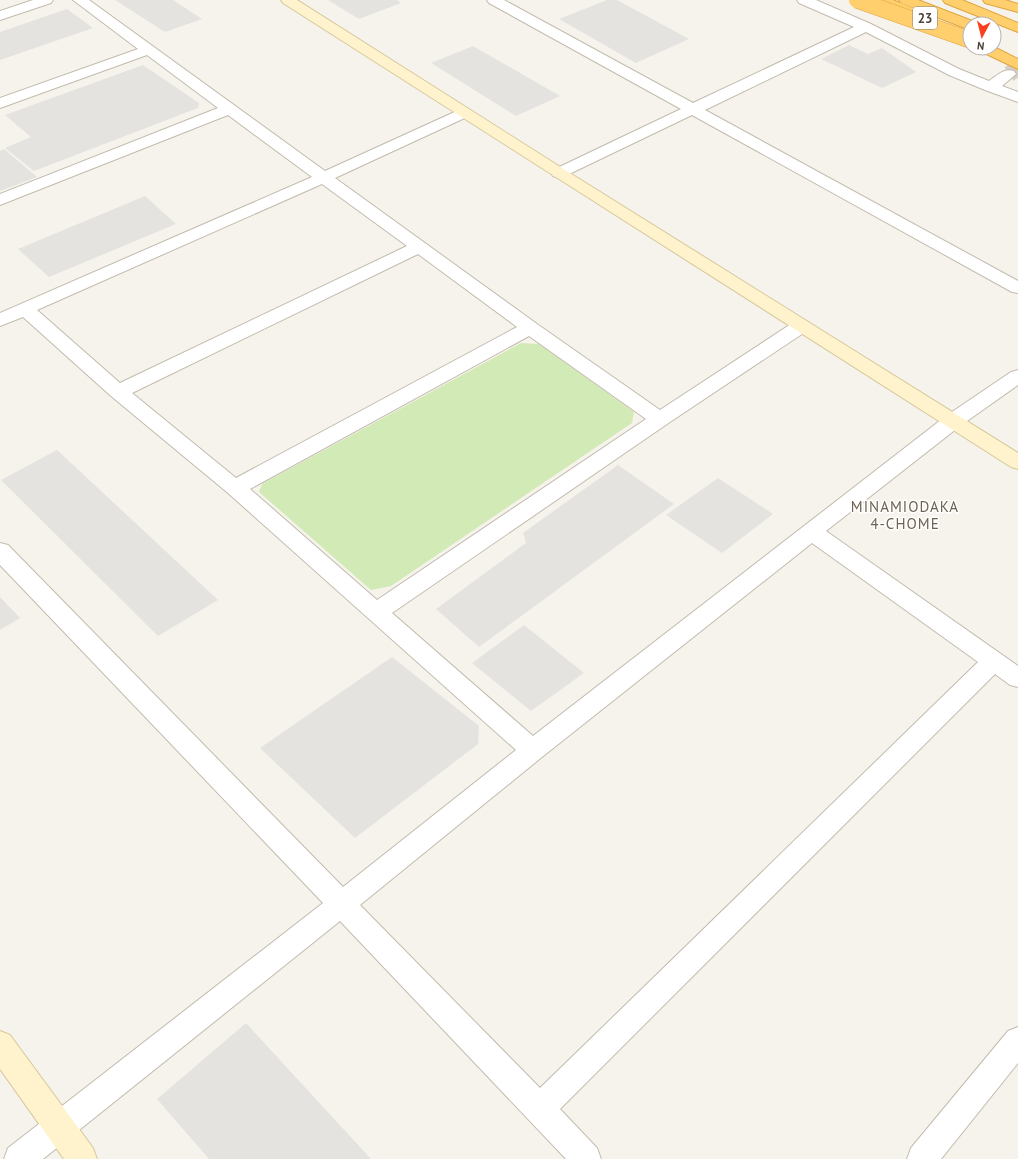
<svg xmlns="http://www.w3.org/2000/svg" width="1018" height="1159" viewBox="0 0 1018 1159" font-family="'PT Sans',sans-serif">
  <rect width="100%" height="100%" fill="#f6f3ec"/>
  <!-- green -->
  <path fill="#d2eab5" d="M521,343L539,344L634,412L632,423L391,586L371,590L259,492L262,484Z"/>
  <!-- parking -->
  <g fill="#e5e3e0">
    <path d="M115,0H173L202,19L165,32Z"/>
    <path d="M328,0H397L401,3L359,19Z"/>
    <path d="M607,0H617L689,39L636,63L559,19Z"/>
    <path d="M67,9L93,28L0,60V32Z"/>
    <path d="M849,45L868,54L882,48L916,72L882,88L821,59Z"/>
    <path d="M473,46L560,96L516,116L431,63Z"/>
    <path d="M143,65L199,103L198,108L34,171L5,148L31,137L5,115Z"/>
    <path d="M4,149L37,177L0,191V151Z"/>
    <path d="M145,196L176,224L49,277L18,249Z"/>
    <path d="M57,450L218,600L158,636L1,480Z"/>
    <path d="M618,465L674,504L479,647L436,609L526,543L523,533Z"/>
    <path d="M718,478L773,514L722,553L666,515Z"/>
    <path d="M0,597L20,618L0,630Z"/>
    <path d="M524,625L584,673L531,711L472,663Z"/>
    <path d="M392,657L479,726L478,744L355,838L260,748Z"/>
    <path d="M246,1023L371,1159H209L157,1099Z"/>
  </g>
  <g fill="none" stroke-linecap="round" stroke-linejoin="round">
    <!-- street-tunnel -->
    <path stroke="#d4d0c8" stroke-width="16" stroke-dasharray="16 8" stroke-linecap="butt" d="M1009,74L1018,68"/>
    <defs>
      <g id="street">
        <path d="M33,0H53L51,3L0,20V11Z"/>
        <path d="M73,0H89L325,171L459,110L464,108L469,110L472,113L469,116L335,178L537,324L660,410L794,322L801,320L808,322L810,326L808,330L667,424L392,613L533,736L946,416L1011,372L1018,370V385L960,426L826,531L1018,666V687L1010,685L995,674L560,1109L597,1148L601,1159H566L340,921L43,1159H4L8,1148L323,903L0,565V543L8,545L343,887L516,750L228,493L111,396L23,317L0,326V313L312,177L228,115L0,205V194L218,108L147,55L0,108V98L138,49ZM322,184L407,246L120,383L37,310ZM418,254L517,327L236,478L132,393ZM529,336L646,419L377,600L250,489ZM812,543L978,662L540,1088L360,905L542,757Z"/>
        <path d="M487,0H504L693,103L854,27L799,3L797,0H816L871,24L959,69L989,81C998,75 1004,68 1014,71L1016,74L1002,86L1018,92V102L985,90L949,75L866,32L705,110L1018,281V293L1012,292L692,115L565,176L559,178L553,176L551,173L553,170L681,109L489,3Z"/>
        <path d="M1018,1027V1063L941,1159H907L911,1148L1008,1031Z"/>
      </g>
      <g id="secondary">
        <path d="M281,0H297L565,170L1018,453V469L1011,467L283,3Z"/>
        <path d="M0,1031L10,1035L93,1148L97,1159H64L0,1069Z"/>
      </g>
      <g id="highway">
        <path d="M874,0H893L920,11L922,14L920,17L915,18L910,17L876,3Z"/>
        <path d="M899,0H918L975,22L976,24H970V29L965,28L901,3Z"/>
        <path d="M943,0H962L1018,23V32L945,3Z"/>
        <path d="M983,0H1005L1018,4V12L985,3Z"/>
        <path d="M994,47L1018,59V69L980,51L978,48Z"/>
      </g>
    </defs>
    <!-- street casing -->
    <use href="#street" stroke="#c2bbae" stroke-width="2"/>
    <!-- secondary casing -->
    <use href="#secondary" stroke="#d6c79b" stroke-width="2"/>
    <!-- highway casing -->
    <use href="#highway" stroke="#e0a43c" stroke-width="2"/>
    <!-- street -->
    <use href="#street" fill="#fff" fill-rule="evenodd"/>
    <!-- secondary -->
    <use href="#secondary" fill="#fff3cd" fill-rule="evenodd"/>
    <!-- highway -->
    <use href="#highway" fill="#ffcf6e" fill-rule="evenodd"/>
    <defs>
      <path id="highway-bridge" d="M857,0L970,40"/>
    </defs>
    <!-- highway-bridge casing -->
    <use href="#highway-bridge" stroke="#e0a43c" stroke-width="17" stroke-linecap="butt"/>
    <!-- highway-bridge -->
    <use href="#highway-bridge" stroke="#ffcf6e" stroke-width="16"/>
  </g>
  <g text-anchor="middle" stroke-width="3" stroke-linejoin="round" paint-order="stroke">
    <!-- shield labels -->
    <rect fill="#fff" stroke="#817c74" stroke-width="1" x="913" y="7" width="24" height="22" rx="3"/>
    <g font-size="13" font-weight="bold" fill="#4b4439">
      <text x="925" y="23">23</text>
    </g>
    <!-- neighbourhood labels -->
    <g font-size="15" letter-spacing="1" fill="#6e6250" stroke="#fff">
      <text x="905" y="512">MINAMIODAKA<tspan x="905" dy="17">4-CHOME</tspan></text>
    </g>
  </g>
  <!-- north arrow -->
  <g transform="translate(982 36) rotate(187)"><circle r="19" fill="#ffffff" stroke="#b7b4b0"/>
  <path d="M0-3L7 15L0 10L-7 15Z" fill="#fc3f1d"/>
  <text y="-6" font-size="11" font-weight="bold" text-anchor="middle" fill="#4b4439">N</text>
  </g>
</svg>
